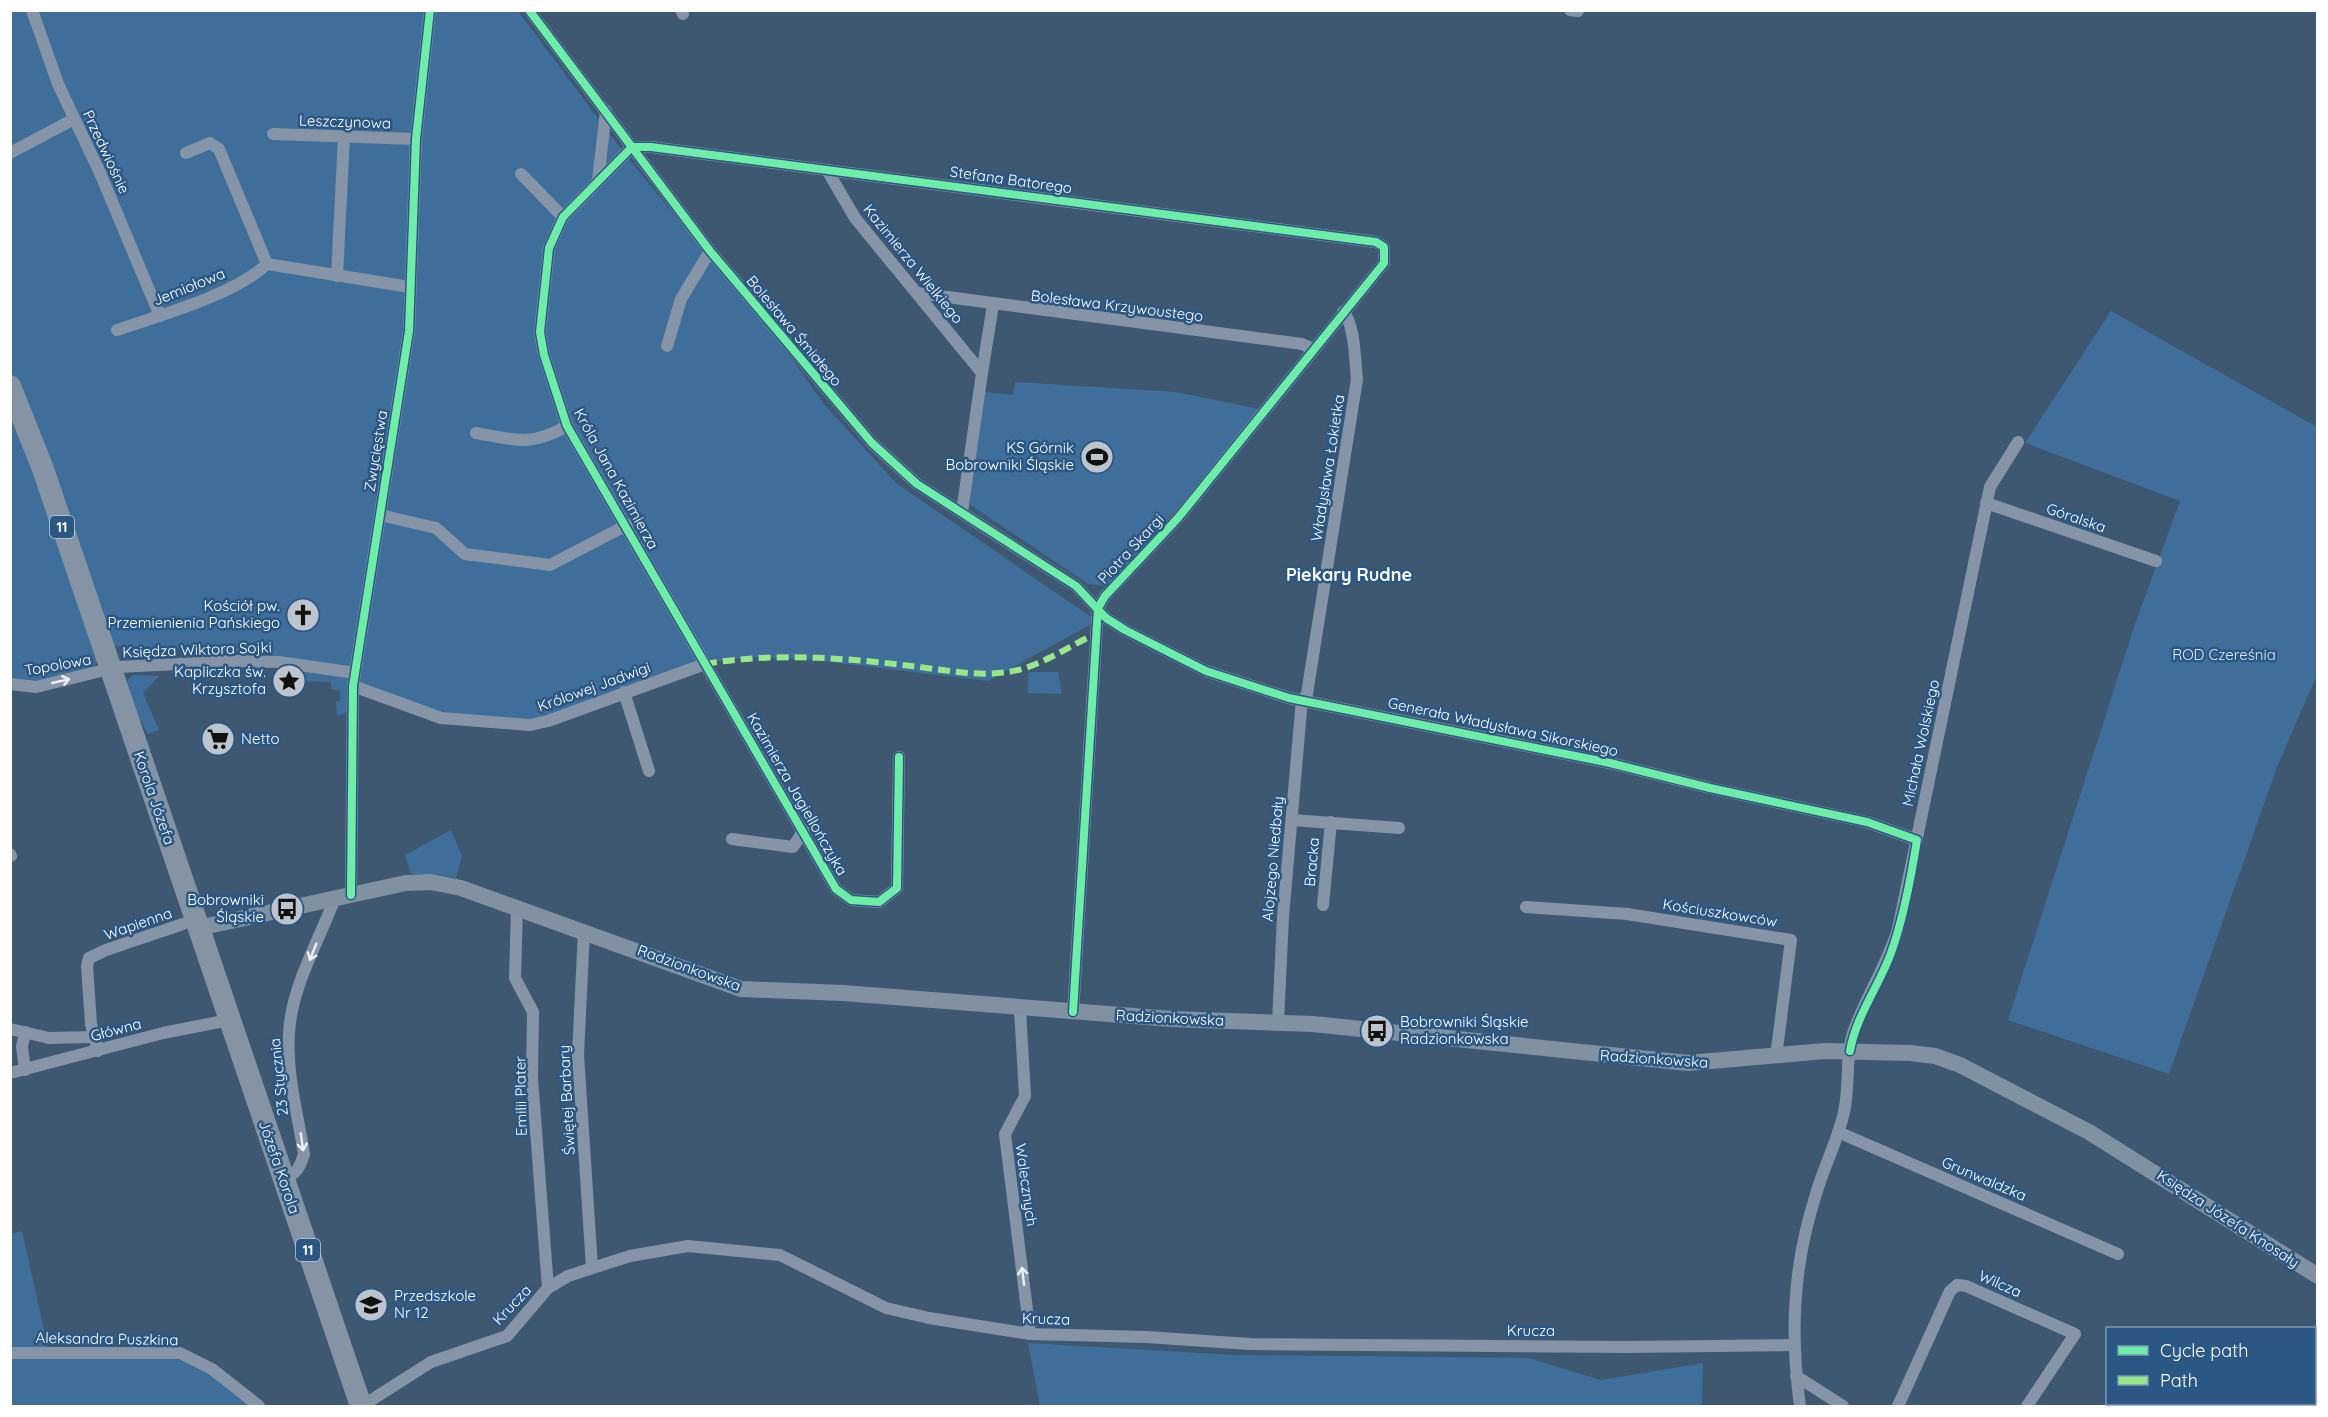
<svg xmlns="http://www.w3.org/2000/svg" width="2328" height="1417" viewBox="0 0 2328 1417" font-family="Quicksand,sans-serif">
  <rect width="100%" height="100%" fill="#3f5871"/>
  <!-- green -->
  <g fill="#406e9a">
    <path d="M11,11H518L627,157L787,352L824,404L896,483L1097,621L988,681L814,660L752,657L705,663L530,721L474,722L358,692L347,712L337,716L336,701H340V691L331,689V682L296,681V688L285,689L282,685L286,670L306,669L267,653L111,646L90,670L49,683L11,679Z"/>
    <path d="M2111,311L2317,427V675L2277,767L2169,1074L2008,1020L2134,627L2180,501L2025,443Z"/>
    <path d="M1015,382L1176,392L1259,409L1174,512L1106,586L1088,584L969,504L984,392L1013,395Z"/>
    <path d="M1032,672H1058L1062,694L1028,693V674Z"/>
    <path d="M133,675L159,676L143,693L159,730L148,734L136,713L127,681Z"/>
    <path d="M451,830L462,856L456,878L434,874H411L405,855Z"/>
    <path d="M22,1231L48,1347L204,1360L259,1406H11L10,1234Z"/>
    <path d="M1028,1343L1235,1355L1529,1358L1601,1380L1703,1363L1702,1406H1040Z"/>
  </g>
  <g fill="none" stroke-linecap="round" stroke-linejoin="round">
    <!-- street -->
    <g stroke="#8595a7" stroke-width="12">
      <path d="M32,10L58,84L100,173L160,316"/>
      <path d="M529,10L710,251L872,443L917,484L1076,586L1106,618L1125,630L1206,671L1289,698L1610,763L1710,788L1867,822L1917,840"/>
      <path d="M681,10L683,14"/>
      <path d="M1570,10L1578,11"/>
      <path d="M273,134L416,139"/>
      <path d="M632,147H651L1376,242L1384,247V263L1178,518L1105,596L1098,608L1073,1012"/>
      <path d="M632,147L563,217L549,248L540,332L544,355L567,426L836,889L851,900L879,902L897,888L899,757"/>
      <path d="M10,153L74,119"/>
      <path d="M186,153L210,143L219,149L267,264L410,287"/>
      <path d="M827,170L855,218L982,373L962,512"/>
      <path d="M521,174L563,217"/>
      <path d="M598,180L606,111"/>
      <path d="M337,276L344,137"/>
      <path d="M917,293L1302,344L1313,349"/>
      <path d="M117,330C161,315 234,295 267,264"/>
      <path d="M667,346L681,299L710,251"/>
      <path d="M982,373L993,305"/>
      <path d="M476,433C516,440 530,447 567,426"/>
      <path d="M1986,503L2156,561"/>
      <path d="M380,515L436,528L465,554L550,565L627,525"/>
      <path d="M10,684L36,687L117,667L238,661L279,662L355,673"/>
      <path d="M353,686L441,718L530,725L548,721L705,664"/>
      <path d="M624,692L649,771"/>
      <path d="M1306,700L1357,379C1355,363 1355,323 1343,312"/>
      <path d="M1292,820L1399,828"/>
      <path d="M732,839L793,847L804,830"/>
      <path d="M10,854L11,856"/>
      <path d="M351,895L353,686L409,331L416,139L430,10"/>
      <path d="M1323,905L1331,822"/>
      <path d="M1526,907L1627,914L1791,940L1776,1057"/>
      <path d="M517,908L515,978L533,1012L532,1078L548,1288"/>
      <path d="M584,931L578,1055L592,1267"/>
      <path d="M1020,1009L1025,1096L1005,1134L1030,1334"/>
      <path d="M1278,1022L1283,917L1302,699"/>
      <path d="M10,1029L49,1038L94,1037"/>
      <path d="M25,1032L22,1047L25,1070"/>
      <path d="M98,1051L91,1024L87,966L89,958L106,950L183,924"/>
      <path d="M10,1073L163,1033L229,1020"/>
      <path d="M1838,1132L2118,1254"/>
      <path d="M283,1179C297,1174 300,1167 304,1154C298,1115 286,1073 289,1034C291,987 319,941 335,898"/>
      <path d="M10,1353H180L212,1369L259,1406"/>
      <path d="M1796,1376L1843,1406"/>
      <path d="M362,1406L431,1362L507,1336L548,1288L568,1276L630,1256L688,1246L780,1255L886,1308L929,1318L1030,1334L1146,1337L1250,1344L1626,1347L1792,1345"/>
      <path d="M1800,1406C1790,1332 1793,1266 1816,1194C1824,1166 1838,1140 1844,1112C1850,1085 1845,1056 1854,1030C1867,995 1886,967 1898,929L1990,487L2018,442"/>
      <path d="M1898,1406L1950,1291L1957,1285L1966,1286L2075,1334L2027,1406"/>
    </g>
    <!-- secondary -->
    <path stroke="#8092a2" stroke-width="16" d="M198,928L406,883L431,882L461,888L741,989L843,993L1172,1019L1313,1024L1688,1063L1825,1051L1910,1053L1935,1056L1960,1065L2089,1132L2318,1276"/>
    <!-- highway -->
    <path stroke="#8594a5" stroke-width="22" d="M10,386L43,469L361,1406"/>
    <!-- quiet -->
    <path stroke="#98e88a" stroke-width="6" stroke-dasharray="12 6" stroke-linecap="butt" d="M705,664C774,652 850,658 919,667C953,671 984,678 1018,670C1046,663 1071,645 1097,633"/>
    <defs>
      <g id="cycleway">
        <path d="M529,10L710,251L872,443L917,484L1076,586L1106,618L1125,630L1206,671L1289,698L1610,763L1710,788L1867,822L1917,840C1911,878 1904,917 1891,953C1879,986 1856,1016 1850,1051"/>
        <path d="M632,147H651L1376,242L1384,247V263L1178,518L1105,596L1098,608L1073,1012"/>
        <path d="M632,147L563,217L549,248L540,332L544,355L567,426L836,889L851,900L879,902L897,888L899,757"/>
        <path d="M351,895L353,686L409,331L416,139L430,10"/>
      </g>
    </defs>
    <!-- cycleway casing -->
    <use href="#cycleway" stroke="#2b5785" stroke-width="11"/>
    <!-- cycleway -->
    <use href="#cycleway" stroke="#6deda7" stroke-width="8"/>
  </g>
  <!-- one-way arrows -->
  <defs><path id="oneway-shaft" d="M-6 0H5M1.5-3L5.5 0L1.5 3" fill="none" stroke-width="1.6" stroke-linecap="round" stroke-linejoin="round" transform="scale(1.5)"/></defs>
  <g stroke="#edeff2">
    <use href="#oneway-shaft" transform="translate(61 681) rotate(-13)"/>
    <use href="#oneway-shaft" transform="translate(313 952) rotate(112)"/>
    <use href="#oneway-shaft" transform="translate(302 1142) rotate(82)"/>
    <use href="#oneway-shaft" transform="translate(1023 1276) rotate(-97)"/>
  </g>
  <!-- icons -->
  <defs>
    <symbol id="stadium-disc" viewBox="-11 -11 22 22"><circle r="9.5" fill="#bcc5cd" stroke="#2b5785"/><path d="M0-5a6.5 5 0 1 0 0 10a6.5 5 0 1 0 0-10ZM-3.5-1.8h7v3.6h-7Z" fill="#111"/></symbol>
    <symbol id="church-disc" viewBox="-11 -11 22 22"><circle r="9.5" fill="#bcc5cd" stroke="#2b5785"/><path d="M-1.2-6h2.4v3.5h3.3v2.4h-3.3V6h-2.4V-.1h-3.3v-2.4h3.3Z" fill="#111"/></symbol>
    <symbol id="sight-disc" viewBox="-11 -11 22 22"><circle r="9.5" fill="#bcc5cd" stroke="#2b5785"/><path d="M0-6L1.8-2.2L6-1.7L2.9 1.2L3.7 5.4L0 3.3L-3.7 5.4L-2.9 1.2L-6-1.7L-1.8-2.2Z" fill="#111"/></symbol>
    <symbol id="supermarket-disc" viewBox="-11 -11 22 22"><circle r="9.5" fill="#bcc5cd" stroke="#2b5785"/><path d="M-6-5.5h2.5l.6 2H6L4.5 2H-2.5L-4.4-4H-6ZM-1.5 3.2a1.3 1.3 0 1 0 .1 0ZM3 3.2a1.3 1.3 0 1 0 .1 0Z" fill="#111"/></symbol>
    <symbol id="bus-disc" viewBox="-11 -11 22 22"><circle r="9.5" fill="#bcc5cd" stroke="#2b5785"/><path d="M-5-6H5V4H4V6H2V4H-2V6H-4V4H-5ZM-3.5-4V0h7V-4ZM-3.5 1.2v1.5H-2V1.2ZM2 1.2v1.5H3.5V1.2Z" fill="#111"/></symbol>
    <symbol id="school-disc" viewBox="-11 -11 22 22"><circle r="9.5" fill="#bcc5cd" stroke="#2b5785"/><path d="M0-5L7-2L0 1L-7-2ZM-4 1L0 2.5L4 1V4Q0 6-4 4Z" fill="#111"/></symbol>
  </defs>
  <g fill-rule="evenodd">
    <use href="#stadium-disc" x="1078" y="438" width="38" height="38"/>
    <use href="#church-disc" x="284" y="596" width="38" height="38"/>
    <use href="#sight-disc" x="270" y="662" width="38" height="38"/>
    <use href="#supermarket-disc" x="199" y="720" width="38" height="38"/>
    <use href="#bus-disc" x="268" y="890" width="38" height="38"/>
    <use href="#bus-disc" x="1358" y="1012" width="38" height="38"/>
    <use href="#school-disc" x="352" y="1286" width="38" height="38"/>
  </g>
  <g text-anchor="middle" stroke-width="5" stroke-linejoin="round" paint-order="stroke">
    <!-- shield labels -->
    <g fill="#2b5785" stroke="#bfcdda" stroke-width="1.5">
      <rect x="50" y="516" width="24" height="22" rx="4.5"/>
      <rect x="296" y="1239" width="24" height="22" rx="4.5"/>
    </g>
    <g font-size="14" font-weight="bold" fill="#fff">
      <text x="62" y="532">11</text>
      <text x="308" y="1255">11</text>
    </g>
    <!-- street labels -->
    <g font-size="15" fill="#fff" stroke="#2b5785">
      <text transform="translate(345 122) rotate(2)" y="5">Leszczynowa</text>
      <text transform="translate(106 152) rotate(65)" y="5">Przedwiośnie</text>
      <text transform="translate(1011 180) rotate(8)" y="5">Stefana Batorego</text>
      <text transform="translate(913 264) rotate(51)" y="5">Kazimierza Wielkiego</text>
      <text transform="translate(189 287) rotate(-22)" y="5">Jemiołowa</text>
      <text transform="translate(1117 306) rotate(7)" y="5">Bolesława Krzywoustego</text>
      <text transform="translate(794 331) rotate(50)" y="5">Bolesława Śmiałego</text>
      <text transform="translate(376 451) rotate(-81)" y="5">Zwycięstwa</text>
      <text transform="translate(1328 468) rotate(-81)" y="5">Władysława Łokietka</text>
      <text transform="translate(616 479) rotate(61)" y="5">Króla Jana Kazimierza</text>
      <text transform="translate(2076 518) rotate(19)" y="5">Góralska</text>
      <text transform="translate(1131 549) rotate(-47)" y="5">Piotra Skargi</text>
      <text transform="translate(197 650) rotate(-2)" y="5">Księdza Wiktora Sojki</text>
      <text transform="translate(58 665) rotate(-10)" y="5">Topolowa</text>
      <text transform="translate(594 687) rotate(-20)" y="5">Królowej Jadwigi</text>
      <text transform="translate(1503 727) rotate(12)" y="5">Generała Władysława Sikorskiego</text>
      <text transform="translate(1921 743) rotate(-78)" y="5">Michała Wolskiego</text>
      <text transform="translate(797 794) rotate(60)" y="5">Kazimierza Jagiellończyka</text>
      <text transform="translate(154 798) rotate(71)" y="5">Korola Józefa</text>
      <text transform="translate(1273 859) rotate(-85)" y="5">Alojzego Niedbały</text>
      <text transform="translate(1312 862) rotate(-85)" y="5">Bracka</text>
      <text transform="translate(1720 913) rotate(9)" y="5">Kościuszkowców</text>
      <text transform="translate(138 924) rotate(-19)" y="5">Wapienna</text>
      <text transform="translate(689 968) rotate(20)" y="5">Radzionkowska</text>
      <text transform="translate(1170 1018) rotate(3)" y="5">Radzionkowska</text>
      <text transform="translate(116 1030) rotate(-15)" y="5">Główna</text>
      <text transform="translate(1654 1059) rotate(4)" y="5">Radzionkowska</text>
      <text transform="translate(279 1077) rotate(-96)" y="5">23 Stycznia</text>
      <text transform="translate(521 1096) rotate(-91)" y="5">Emilii Plater</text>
      <text transform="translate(567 1100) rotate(-93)" y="5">Świętej Barbary</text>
      <text transform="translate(279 1167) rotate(71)" y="5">Józefa Korola</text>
      <text transform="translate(1984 1179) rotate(23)" y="5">Grunwaldzka</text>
      <text transform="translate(1026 1185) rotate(82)" y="5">Walecznych</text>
      <text transform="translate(2228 1219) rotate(33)" y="5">Księdza Józefa Knosały</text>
      <text transform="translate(2000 1284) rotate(24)" y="5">Wilcza</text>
      <text transform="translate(512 1305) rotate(-47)" y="5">Krucza</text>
      <text transform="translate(1046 1319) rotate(2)" y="5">Krucza</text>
      <text x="1531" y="1336">Krucza</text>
      <text transform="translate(107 1339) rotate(1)" y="5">Aleksandra Puszkina</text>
    </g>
    <!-- poi labels -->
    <g font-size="15" fill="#fff" stroke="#2b5785" text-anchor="end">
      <text x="1074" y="453">KS Górnik<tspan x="1074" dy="17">Bobrowniki Śląskie</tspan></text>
      <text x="280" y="611">Kościół pw.<tspan x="280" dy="17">Przemienienia Pańskiego</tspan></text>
      <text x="266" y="677">Kapliczka św.<tspan x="266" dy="17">Krzysztofa</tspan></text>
      <text x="241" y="744" text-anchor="start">Netto</text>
      <text x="264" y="905">Bobrowniki<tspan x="264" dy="17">Śląskie</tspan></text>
      <text x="1400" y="1027" text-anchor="start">Bobrowniki Śląskie<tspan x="1400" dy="17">Radzionkowska</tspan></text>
      <text x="394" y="1301" text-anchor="start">Przedszkole<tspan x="394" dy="17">Nr 12</tspan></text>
    </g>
    <!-- park labels -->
    <g font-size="15" fill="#d8e7f6" stroke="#2b5785">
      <text x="2224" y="660">ROD Czereśnia</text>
    </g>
    <!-- quarter labels -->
    <g font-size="18" font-weight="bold" fill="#fff" stroke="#2b5785">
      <text x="1349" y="581">Piekary Rudne</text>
    </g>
  </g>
  <!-- border -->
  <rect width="2328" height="1417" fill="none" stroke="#ffffff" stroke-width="24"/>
  <!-- legend -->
  <rect x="2106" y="1327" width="210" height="78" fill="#2b5785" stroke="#809ab6" stroke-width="1.5"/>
  <rect x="2118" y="1346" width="30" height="9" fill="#6deda7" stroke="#809ab6" stroke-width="1.5"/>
  <text x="2160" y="1357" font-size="18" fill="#ffffff">Cycle path</text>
  <rect x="2118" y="1376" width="30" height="9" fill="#98e88a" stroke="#809ab6" stroke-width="1.5"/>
  <text x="2160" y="1387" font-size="18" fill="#ffffff">Path</text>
</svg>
